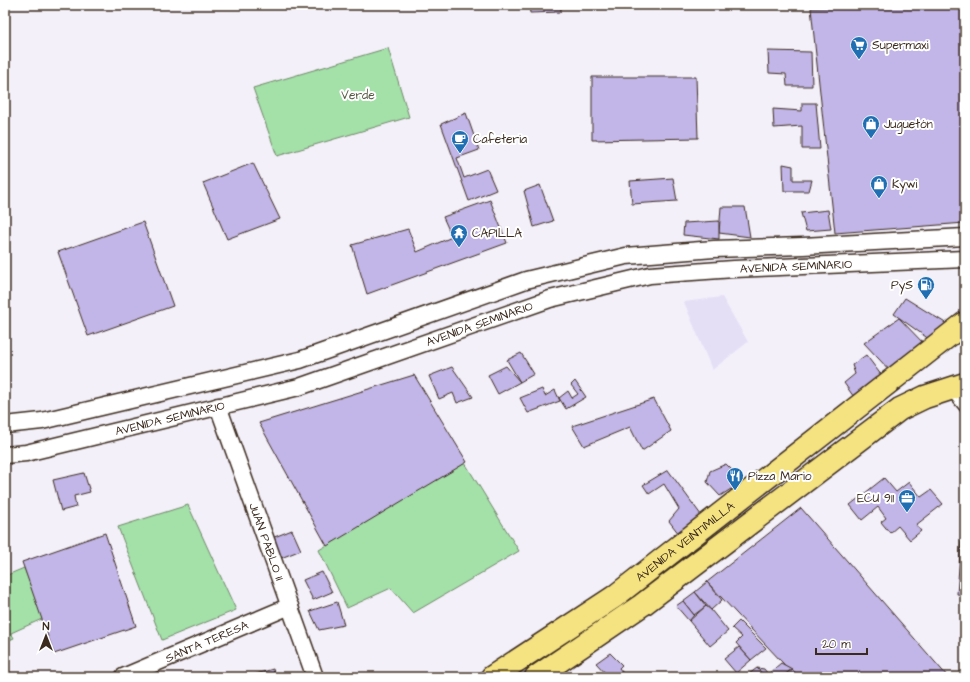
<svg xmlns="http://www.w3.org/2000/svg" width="970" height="682" viewBox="0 0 970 682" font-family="'Architects Daughter',sans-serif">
  <rect width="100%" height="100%" fill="#f3f0fa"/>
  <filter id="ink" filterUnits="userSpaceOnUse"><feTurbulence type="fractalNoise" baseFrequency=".025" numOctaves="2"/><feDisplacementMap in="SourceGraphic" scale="8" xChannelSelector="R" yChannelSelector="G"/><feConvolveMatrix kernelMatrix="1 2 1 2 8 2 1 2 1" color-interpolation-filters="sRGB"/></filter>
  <g filter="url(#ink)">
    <!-- built -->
    <path fill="#e4dff5" d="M722,297L748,342L712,370L684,302Z"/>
    <!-- green -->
    <g fill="#a3e1a9" stroke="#6f8664">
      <path d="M388,48L409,117L277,156L253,88Z"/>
      <path d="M465,463L519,551L413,613L391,588L347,608L319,550Z"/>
      <path d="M188,505L236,610L162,640L118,527Z"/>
      <path d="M24,568L44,618L11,633L14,638L5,642V576Z"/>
    </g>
    <!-- building -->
    <g fill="#c2b6e8" stroke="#3b2a1e">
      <path d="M529,5H561V12L530,13Z"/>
      <path d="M962,5L965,14V223L835,233L811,8Z"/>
      <path d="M768,51L811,52L812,86H787L786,74L769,73Z"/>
      <path d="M592,77H696L698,138L592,140Z"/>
      <path d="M802,103H816L820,149H802V126L774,128L773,109L802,111Z"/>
      <path d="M466,113L479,150L457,158L464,178L487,169L496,190L469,201L441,124Z"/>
      <path d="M253,163L280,219L227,239L203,183Z"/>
      <path d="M783,164L793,166V180H812L809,191H784Z"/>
      <path d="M673,178L677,201L632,204L630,181Z"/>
      <path d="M540,185L553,221L534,227L524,191Z"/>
      <path d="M490,200L507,243L367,294L352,245L408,229L417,252L452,237L443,217Z"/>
      <path d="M721,207H745L750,237L719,233Z"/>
      <path d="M828,210L831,229L806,231L801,213Z"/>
      <path d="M719,221V239L683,235L684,223Z"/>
      <path d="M143,222L173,306L88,336L58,252Z"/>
      <path d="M905,298L947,324L933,342L894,314Z"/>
      <path d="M899,318L926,346L892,373L864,343Z"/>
      <path d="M521,353L534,374L520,382L507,360Z"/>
      <path d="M866,355L885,380L856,400L844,383L855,374L852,365Z"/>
      <path d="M506,366L520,382L498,394L488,375Z"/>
      <path d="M452,367L473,397L457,403L453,393L439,399L429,376Z"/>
      <path d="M414,375L467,462L327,546L259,423Z"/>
      <path d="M575,381L586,397L566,409L559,398L568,391L572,398L578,394L571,385Z"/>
      <path d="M542,389L545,396L555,390L560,401L528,413L520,398Z"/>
      <path d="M654,399L671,431L642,451L630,427L584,446L572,426Z"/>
      <path d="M726,464L749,487L736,498L731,489L720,496L707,482L710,471Z"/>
      <path d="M668,470L704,519L679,534L669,521L679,509L664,484L649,494L643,485Z"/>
      <path d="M84,473L90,492L74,496L76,507L61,511L53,480Z"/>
      <path d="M884,478L896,492L909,482L921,497L931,490L943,504L916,525L921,531L910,540L898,526L890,533L881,522L886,518L878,507L862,520L850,505Z"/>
      <path d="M801,508L948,677H796L707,582Z"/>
      <path d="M292,530L301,550L276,560L272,538Z"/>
      <path d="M105,533L136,626L54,654L22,562Z"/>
      <path d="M961,539H965V595L957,594Z"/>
      <path d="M322,572L332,592L313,600L303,580Z"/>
      <path d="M707,582L722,600L711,610L695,592Z"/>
      <path d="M695,592L706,606L694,615L683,601Z"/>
      <path d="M683,601L694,615L689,621L676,606Z"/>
      <path d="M337,602L344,625L319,630L310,611Z"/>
      <path d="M706,606L711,610L728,631L710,646L689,621Z"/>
      <path d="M739,621L766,648L751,660L736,643L742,637L732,628Z"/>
      <path d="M739,647L751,660L736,673L724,659Z"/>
      <path d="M610,653L622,665L619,668L626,677H609L596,663Z"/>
      <path d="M781,663L792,669L782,677H765L757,668L764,669L768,674Z"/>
      <path d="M757,668L765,677H745Z"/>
      <path d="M273,669L275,677H258L256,674Z"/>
      <path d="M792,669L799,677H782Z"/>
    </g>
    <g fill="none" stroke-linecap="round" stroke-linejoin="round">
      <defs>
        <path id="lane" d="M950,391L965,409"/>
        <g id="street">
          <path id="s1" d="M218,406L315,677"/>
          <path d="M5,425L42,421L300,360L526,280L626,256L714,249L803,246L965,237"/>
          <path id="s2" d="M5,455L26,453L299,387L550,299L650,275L734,269L965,259"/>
          <path id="s3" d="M123,677L290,606"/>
        </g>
        <g id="primary">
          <path id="s4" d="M492,677L614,597L965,323"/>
          <path d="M536,677L642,605L900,409L925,397L965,384"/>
        </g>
      </defs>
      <!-- lane casing -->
      <use href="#lane" stroke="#3b2a1e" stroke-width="11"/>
      <!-- street casing -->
      <use href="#street" stroke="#3b2a1e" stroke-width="19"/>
      <!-- primary casing -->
      <use href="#primary" stroke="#3b2a1e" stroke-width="25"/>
      <!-- lane -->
      <use href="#lane" stroke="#fff" stroke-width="8"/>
      <!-- street -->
      <use href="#street" stroke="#fff" stroke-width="16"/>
      <!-- primary -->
      <use href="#primary" stroke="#f5e382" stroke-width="22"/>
    </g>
  </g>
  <!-- icons -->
  <defs>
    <symbol id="supermarket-pin" viewBox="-11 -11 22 30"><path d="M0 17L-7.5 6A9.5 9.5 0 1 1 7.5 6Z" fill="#1f6fb2" stroke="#fff"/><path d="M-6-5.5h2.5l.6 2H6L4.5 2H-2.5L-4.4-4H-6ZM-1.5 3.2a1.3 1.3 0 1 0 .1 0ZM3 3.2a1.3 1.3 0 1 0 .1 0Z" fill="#fff"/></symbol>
    <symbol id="shop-pin" viewBox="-11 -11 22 30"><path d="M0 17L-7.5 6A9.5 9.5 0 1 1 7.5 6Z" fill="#1f6fb2" stroke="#fff"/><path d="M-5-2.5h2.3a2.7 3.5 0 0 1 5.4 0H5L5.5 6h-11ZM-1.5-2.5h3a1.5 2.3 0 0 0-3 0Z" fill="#fff"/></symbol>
    <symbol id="cafe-pin" viewBox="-11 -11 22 30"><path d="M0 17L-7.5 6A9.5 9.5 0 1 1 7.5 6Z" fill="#1f6fb2" stroke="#fff"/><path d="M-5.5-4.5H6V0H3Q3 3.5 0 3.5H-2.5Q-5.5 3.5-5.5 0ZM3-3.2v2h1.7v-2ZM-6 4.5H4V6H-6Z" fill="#fff"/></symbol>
    <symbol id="temple-pin" viewBox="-11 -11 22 30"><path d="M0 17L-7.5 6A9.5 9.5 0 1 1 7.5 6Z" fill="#1f6fb2" stroke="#fff"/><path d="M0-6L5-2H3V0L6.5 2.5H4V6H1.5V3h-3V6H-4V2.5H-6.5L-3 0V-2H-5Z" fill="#fff"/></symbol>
    <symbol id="fuel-pin" viewBox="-11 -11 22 30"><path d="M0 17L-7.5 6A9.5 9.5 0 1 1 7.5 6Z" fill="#1f6fb2" stroke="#fff"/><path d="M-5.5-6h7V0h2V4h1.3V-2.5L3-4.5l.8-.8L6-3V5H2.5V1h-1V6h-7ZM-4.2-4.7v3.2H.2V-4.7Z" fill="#fff"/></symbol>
    <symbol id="restaurant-pin" viewBox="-11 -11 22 30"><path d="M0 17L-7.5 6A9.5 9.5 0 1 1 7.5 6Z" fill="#1f6fb2" stroke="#fff"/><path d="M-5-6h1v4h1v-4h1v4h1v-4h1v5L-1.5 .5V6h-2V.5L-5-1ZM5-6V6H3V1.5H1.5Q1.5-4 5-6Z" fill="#fff"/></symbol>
    <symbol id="office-pin" viewBox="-11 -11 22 30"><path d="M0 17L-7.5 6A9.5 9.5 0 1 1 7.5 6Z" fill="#1f6fb2" stroke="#fff"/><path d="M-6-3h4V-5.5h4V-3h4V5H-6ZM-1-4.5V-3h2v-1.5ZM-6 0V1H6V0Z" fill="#fff"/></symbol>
  </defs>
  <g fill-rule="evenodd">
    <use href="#supermarket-pin" x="849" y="35" width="20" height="27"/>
    <use href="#shop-pin" x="861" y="114" width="20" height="27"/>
    <use href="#cafe-pin" x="450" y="129" width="20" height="27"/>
    <use href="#shop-pin" x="869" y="174" width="20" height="27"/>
    <use href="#temple-pin" x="449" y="223" width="20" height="27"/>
    <use href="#fuel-pin" x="916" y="275" width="20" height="27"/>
    <use href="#restaurant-pin" x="725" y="466" width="20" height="27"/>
    <use href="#office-pin" x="897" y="488" width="20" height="27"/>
  </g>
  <g text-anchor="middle" stroke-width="4" stroke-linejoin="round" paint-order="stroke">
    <!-- poi labels -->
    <g font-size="12" fill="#3b2a1e" stroke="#fff" text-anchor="start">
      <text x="872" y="49">Supermaxi</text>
      <text x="884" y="128">Juguetón</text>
      <text x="473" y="143">Cafeteria</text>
      <text x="892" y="188">Kywi</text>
      <text x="472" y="237">CAPILLA</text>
      <text x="913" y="289" text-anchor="end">PyS</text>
      <text x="748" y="480">Pizza Mario</text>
      <text x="894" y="502" text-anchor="end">ECU 911</text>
    </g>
    <!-- park labels -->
    <g font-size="12" fill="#555841" stroke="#fff">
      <text x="358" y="99">Verde</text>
    </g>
    <!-- street labels -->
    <g font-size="12" fill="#3b2a1e" stroke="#fff">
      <text dy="4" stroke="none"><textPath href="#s2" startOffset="817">AVENIDA SEMINARIO</textPath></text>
      <text dy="4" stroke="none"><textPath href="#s2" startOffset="493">AVENIDA SEMINARIO</textPath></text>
      <text dy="4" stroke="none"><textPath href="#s2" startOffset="169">AVENIDA SEMINARIO</textPath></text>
      <text dy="4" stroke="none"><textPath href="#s1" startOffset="144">JUAN PABLO II</textPath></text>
      <text dy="4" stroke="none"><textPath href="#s4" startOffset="236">AVENIDA VEINTIMILLA</textPath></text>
      <text dy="4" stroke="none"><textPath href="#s3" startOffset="91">SANTA TERESA</textPath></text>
    </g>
  </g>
  <!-- margin -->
  <rect width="970" height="682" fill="none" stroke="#fff" stroke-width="20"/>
  <rect x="10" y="10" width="950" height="662" fill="none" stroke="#3b2a1e" stroke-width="1.5" filter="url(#ink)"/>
  <!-- north arrow -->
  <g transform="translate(46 636)" stroke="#ffffff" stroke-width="3" paint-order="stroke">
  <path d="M0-3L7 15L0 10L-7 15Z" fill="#3b2a1e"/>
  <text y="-6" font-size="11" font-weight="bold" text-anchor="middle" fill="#3b2a1e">N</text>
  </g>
  <!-- scale -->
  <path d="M816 648v6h51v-6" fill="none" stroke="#3b2a1e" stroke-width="2"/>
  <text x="822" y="648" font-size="12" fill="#3b2a1e" stroke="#ffffff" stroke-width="3" paint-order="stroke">20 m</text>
</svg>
